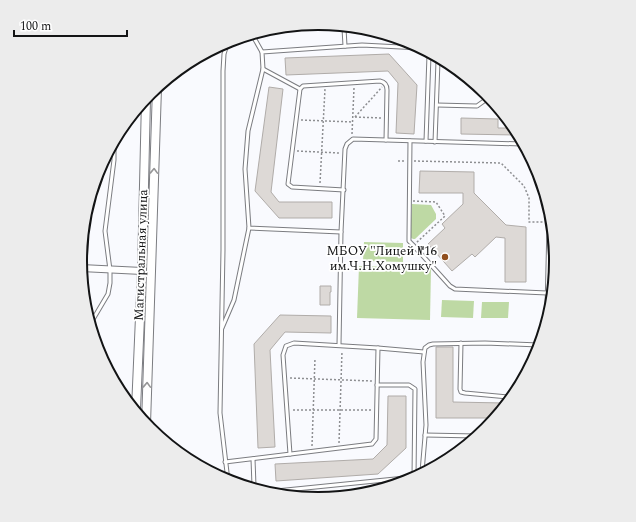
<svg xmlns="http://www.w3.org/2000/svg" width="636" height="522" viewBox="0 0 636 522" font-family="Spectral,serif">
  <rect width="100%" height="100%" fill="#f9fafe"/>
  <!-- green -->
  <g fill="#bed9a4">
    <path d="M412,204L431,205L436,214V219L415,239H413L410,237Z"/>
    <path d="M364,242L403,243V262L363,261Z"/>
    <path d="M359,266L431,268L430,320L357,318Z"/>
    <path d="M442,300L474,301L473,318L441,317Z"/>
    <path d="M482,302H509L508,318H481Z"/>
  </g>
  <!-- building -->
  <g fill="#ddd9d6" stroke="#b0aca9">
    <path d="M389,54L417,85L414,134L396,133L398,83L388,71L286,75L285,58Z"/>
    <path d="M269,87L283,89L271,192L279,202H332V218H279L255,191Z"/>
    <path d="M461,118L498,119V128H510L514,135L461,134Z"/>
    <path d="M420,171L474,172V193L506,225L526,227V282H505V238L496,237L475,257L472,254L452,271L428,244L445,228L442,224L463,204V193H419Z"/>
    <path d="M320,286H331V292H330V305H320Z"/>
    <path d="M280,315L331,316V333L285,332L270,350L275,447L258,448L254,344Z"/>
    <path d="M436,347H453V402L504,403L494,418H436Z"/>
    <path d="M388,396H406V448L378,474L276,481L275,464L373,459L387,445Z"/>
  </g>
  <g fill="none" stroke-linecap="round" stroke-linejoin="round">
    <defs>
      <g id="lane">
        <path d="M344,28L345,46"/>
        <path d="M253,36L262,52"/>
        <path d="M263,69L300,89"/>
        <path d="M437,105L477,106L484,101L488,95"/>
        <path d="M410,141L409,236V241L413,245L450,286L455,289L547,293"/>
        <path d="M426,141L429,55"/>
        <path d="M435,142L438,61"/>
        <path d="M344,190L292,187L288,184L300,89L303,86L380,81C385,82 387,85 387,90L386,140"/>
        <path d="M341,232L249,228L245,169L248,131L263,69L262,52L362,45L420,48"/>
        <path d="M547,308L549,225"/>
        <path d="M92,321L108,294L110,283V270L105,231L114,160V146"/>
        <path d="M222,328L234,300L249,228"/>
        <path d="M461,343L460,389L461,392L465,393L508,397"/>
        <path d="M339,345L341,232L345,149L347,144L353,139L521,144"/>
        <path d="M377,385H409L415,389L414,477"/>
        <path d="M425,435L477,436"/>
        <path d="M290,454L283,355L286,346L294,343L378,348"/>
        <path d="M253,459L254,486"/>
        <path d="M225,462L372,444L376,439L378,348L424,352"/>
        <path d="M422,472L426,425L423,362L425,348L429,345L433,344L485,343L539,345"/>
        <path d="M228,481L220,413L223,250V71L224,54L228,41"/>
        <path d="M276,491L415,477"/>
      </g>
      <g id="street">
        <path d="M309,25L335,26"/>
        <path d="M81,268L142,271"/>
      </g>
      <g id="secondary">
        <path d="M136,409L142,271L146,99"/>
        <path d="M146,424L157,88"/>
      </g>
    </defs>
    <!-- lane casing -->
    <use href="#lane" stroke="#7b7c80" stroke-width="5"/>
    <!-- street casing -->
    <use href="#street" stroke="#7b7c80" stroke-width="8"/>
    <!-- secondary casing -->
    <use href="#secondary" stroke="#7b7c80" stroke-width="10"/>
    <!-- path -->
    <g stroke="#8d8e91" stroke-width="1.5" stroke-dasharray="2 2" stroke-linecap="butt">
      <path d="M355,117L382,87"/>
      <path d="M355,117L381,118"/>
      <path d="M301,120L353,122"/>
      <path d="M352,134L354,88"/>
      <path d="M297,151L339,153"/>
      <path d="M398,161H404"/>
      <path d="M414,161L501,163L524,186L529,198V222H544"/>
      <path d="M320,183L325,89"/>
      <path d="M413,201L436,202L445,216L416,243"/>
      <path d="M290,378L372,381"/>
      <path d="M293,410H371"/>
      <path d="M339,443L342,351"/>
      <path d="M312,446L315,358"/>
    </g>
    <!-- lane -->
    <use href="#lane" stroke="#fff" stroke-width="3"/>
    <!-- street -->
    <use href="#street" stroke="#fff" stroke-width="6"/>
    <!-- secondary -->
    <use href="#secondary" stroke="#fff" stroke-width="8"/>
  </g>
  <!-- one-way arrows -->
  <defs><path id="oneway-chevron" d="M-2-3.5L2.5 0L-2 3.5" fill="none" stroke-width="1.6" stroke-linecap="round" stroke-linejoin="round"/></defs>
  <g stroke="#959596">
    <use href="#oneway-chevron" transform="translate(154 171) rotate(-88)"/>
    <use href="#oneway-chevron" transform="translate(147 385) rotate(-88)"/>
  </g>
  <!-- markers -->
  <circle fill="#914f1e" stroke="#fff" stroke-width="1.5" cx="445" cy="257" r="4"/>
  <g text-anchor="middle" stroke-width="3.5" stroke-linejoin="round" paint-order="stroke">
    <!-- poi labels -->
    <g font-size="13" fill="#131415" stroke="#fff" text-anchor="end">
      <text x="437" y="255">МБОУ "Лицей №16<tspan x="437" dy="15">им.Ч.Н.Хомушку"</tspan></text>
    </g>
    <!-- street labels -->
    <g font-size="13" fill="#131415" stroke="#fff">
      <text transform="translate(140 255) rotate(-88)" y="5">Магистральная улица</text>
    </g>
  </g>
  <!-- crop -->
  <path d="M0 0H636V522H0ZM87 261a231 231 0 1 1 462 0a231 231 0 1 1-462 0Z" fill="#ececec" fill-rule="evenodd"/>
  <path fill="none" stroke="#131415" stroke-width="2" d="M87 261a231 231 0 1 1 462 0a231 231 0 1 1-462 0Z"/>
  <!-- scale -->
  <path d="M14 30v6h113v-6" fill="none" stroke="#131415" stroke-width="2"/>
  <text x="20" y="30" font-size="12" fill="#131415" stroke="#ffffff" stroke-width="3" paint-order="stroke">100 m</text>
</svg>
